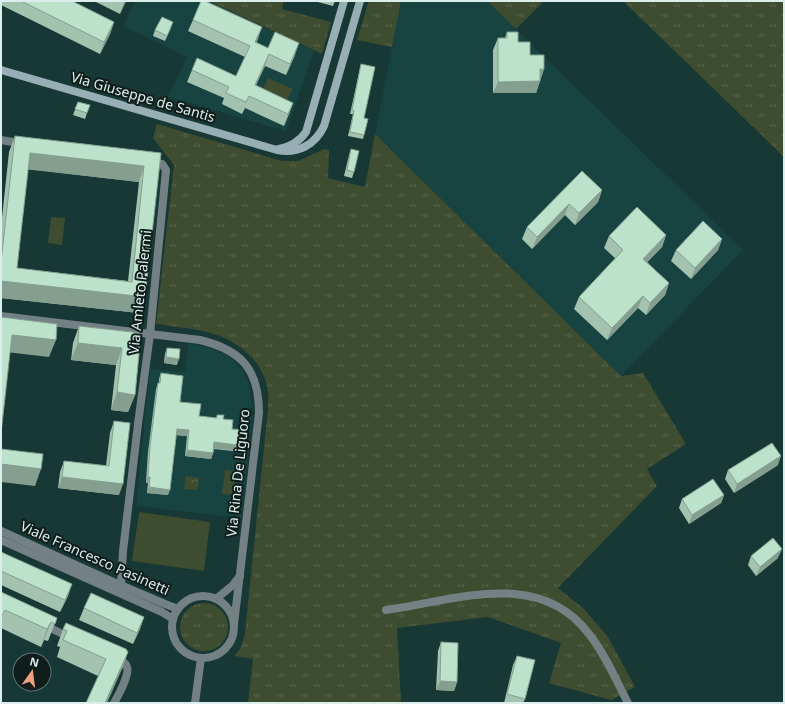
<svg xmlns="http://www.w3.org/2000/svg" width="785" height="704" viewBox="0 0 785 704" font-family="'Noto Sans',sans-serif">
  <defs>
    <pattern id="grass-tufts" width="24" height="20" patternUnits="userSpaceOnUse"><rect width="24" height="20" fill="#3e4c2f"/><path d="M3 7l-1-3M5 7V3M7 7l1-3M15 17l-1-3M17 17v-4M19 17l1-3" fill="none" stroke="#59664d"/></pattern>
    <pattern id="park-crowns" width="20" height="18" patternUnits="userSpaceOnUse"><rect width="20" height="18" fill="#3e4c2f"/><path d="M2 6a3 3 0 1 1 6 0M12 15a3 3 0 1 1 6 0" fill="none" stroke="#59664d"/></pattern>
  </defs>
  <rect width="100%" height="100%" fill="#173835"/>
  <!-- built -->
  <g fill="#174340">
    <path d="M135,1H209L314,51L286,131L168,97L187,57L123,26Z"/>
    <path d="M401,1H487L743,250L621,376L375,134Z"/>
    <path d="M188,343L206,347L218,351L230,357L237,364L244,373L249,384L253,406L250,408L249,415H253L241,518L136,506L150,369L185,372Z"/>
  </g>
  <!-- grass -->
  <g fill="url(#grass-tufts)">
    <path d="M209,1H284L282,9L331,22L322,54Z"/>
    <path d="M369,1H401L392,47L357,40Z"/>
    <path d="M487,1H544L516,29Z"/>
    <path d="M623,1H784V157Z"/>
    <path d="M157,124L282,161H298L324,149L329,150L328,178L365,187L375,134L621,376L643,373L686,444L647,469L657,486L558,588L584,609L608,637L635,687L611,700L549,683L561,643L488,617L397,628L401,703H248L253,659L235,656L241,647L245,633L268,408C268,402 269,394 267,387C266,378 260,367 254,360C227,329 194,330 156,324L174,165L153,138Z"/>
    <circle cx="204" cy="627" r="24"/>
  </g>
  <!-- park -->
  <path fill="url(#park-crowns)" d="M186,476L199,478L197,490L184,489Z"/>
  <!-- pitch -->
  <g fill="#3e4c2f">
    <path d="M268,78L293,89L286,102L262,91Z"/>
    <path d="M51,217L65,218L62,245L48,243Z"/>
    <path d="M225,470L236,471L234,495L222,494Z"/>
    <path d="M139,512L210,522L204,571L132,561Z"/>
  </g>
  <g fill="none" stroke-linecap="round" stroke-linejoin="round">
    <!-- street -->
    <g stroke="#738185" stroke-width="8">
      <path d="M1,140L24,144"/>
      <path d="M1,316L200,340C241,350 259,369 259,413L234,624"/>
      <path d="M1,531L111,581L165,604L178,609"/>
      <path d="M1,540L162,612L173,619"/>
      <path d="M121,585L123,551L138,424L150,334L166,170L162,164L150,162"/>
      <circle cx="203" cy="627" r="31"/>
      <path d="M216,599L233,585L240,576"/>
      <path d="M386,610C454,601 539,567 589,634C605,654 616,680 628,703"/>
      <path d="M44,625L71,638"/>
      <path d="M114,703C118,696 130,674 127,667C126,662 119,660 115,658"/>
      <path d="M195,703L201,658"/>
    </g>
    <!-- secondary -->
    <g stroke="#97aeb4" stroke-width="8">
      <path d="M1,70L277,150C298,154 315,145 324,126L360,1"/>
      <path d="M279,149C291,146 299,142 306,132L344,1"/>
    </g>
  </g>
  <!-- wall -->
  <g fill="#a3c2af" fill-rule="evenodd">
    <path d="M1,1H72L114,22L110,34L100,54L1,5Z"/>
    <path d="M94,1H126L120,14Z"/>
    <path d="M318,1H335L333,6L318,2Z"/>
    <path d="M193,20L258,39L256,42L268,48L295,55L286,75L265,66L256,85L293,103L289,114L284,126L245,108L242,114L222,104L224,98L187,82L192,70L236,76L245,57L188,31Z"/>
    <path d="M171,28L165,41L153,36L155,30Z"/>
    <path d="M507,32L518,42L530,55L544,69L536,93H493V50L498,38H505Z"/>
    <path d="M361,64L364,118V135L363,139L348,136L353,114H350L360,68Z"/>
    <path d="M78,102L87,113L85,119L73,115Z"/>
    <path d="M15,136L161,153L145,297L139,313L1,298V227L9,152ZM28,169L139,182L128,281L17,268Z"/>
    <path d="M351,149L354,172L352,178L344,176L349,155Z"/>
    <path d="M582,171L602,190L598,202L575,225L565,215L532,249L522,239L527,227Z"/>
    <path d="M666,235L662,247L647,262L669,283L665,295L646,315L638,308L607,340L574,309L579,297L616,259L604,248L609,236Z"/>
    <path d="M722,239L718,250L691,279L671,261L676,250Z"/>
    <path d="M79,326L141,333L135,395L128,412L111,410L116,365L71,360L73,343Z"/>
    <path d="M167,348L177,365L164,363L165,354Z"/>
    <path d="M161,373L180,402L199,416L216,418L217,415L223,419L232,429L242,452L214,449L213,453L211,459L185,456L187,436L176,435L168,495L147,493L148,483H146L148,452L156,389L158,383H159V379Z"/>
    <path d="M114,421L119,495L58,488L60,472L64,461L106,466L110,433Z"/>
    <path d="M778,465L734,493L725,479L728,470Z"/>
    <path d="M724,495L721,503L689,524L679,508L682,499Z"/>
    <path d="M1,552L72,584L68,596L60,612L1,585Z"/>
    <path d="M751,556L778,558L756,576L748,565Z"/>
    <path d="M1,592L57,618L48,641L44,640L41,647L1,628Z"/>
    <path d="M84,608L144,617L140,629L133,644L79,620Z"/>
    <path d="M63,629L128,652L122,669L98,676L57,657L60,647L57,646Z"/>
    <path d="M441,642L457,682L454,691L436,690L438,651Z"/>
    <path d="M517,656L525,699L523,703H504L513,665Z"/>
  </g>
  <!-- shaded-wall -->
  <g fill="#849e8f">
    <path d="M125,1H126L120,14L124,2Z"/>
    <path d="M114,22L110,34L100,54L104,42Z"/>
    <path d="M262,27L258,39L251,53L255,42Z"/>
    <path d="M299,43L295,55L286,75L290,64Z"/>
    <path d="M269,54L265,66L251,96L255,85Z"/>
    <path d="M540,69H544L540,80Z"/>
    <path d="M540,81L536,93H493L498,82Z"/>
    <path d="M293,103L289,114L284,126L288,114Z"/>
    <path d="M30,153L144,166L139,182L24,169Z"/>
    <path d="M602,190L598,202L575,225L579,213Z"/>
    <path d="M569,204L565,215L532,249L537,237Z"/>
    <path d="M666,235L662,247L639,271L643,259Z"/>
    <path d="M722,239L718,250L691,279L695,268Z"/>
    <path d="M1,281L145,297L139,313L1,298Z"/>
    <path d="M669,283L665,295L646,315L650,303Z"/>
    <path d="M643,296L638,308L607,340L612,328Z"/>
    <path d="M12,335L56,340L49,357L6,352Z"/>
    <path d="M78,343L122,348L116,365L71,360Z"/>
    <path d="M166,357L179,359L177,365L164,363Z"/>
    <path d="M117,392L135,395L128,412L111,410Z"/>
    <path d="M177,429L189,430L187,436L174,435Z"/>
    <path d="M214,442L244,446L242,452L212,448Z"/>
    <path d="M187,450L213,453L211,459L185,456Z"/>
    <path d="M781,456L778,465L734,493L737,484Z"/>
    <path d="M1,464L41,469L35,486L1,482Z"/>
    <path d="M62,477L123,484L119,495L58,488Z"/>
    <path d="M148,477H150L148,483H146Z"/>
    <path d="M149,487L170,490L168,495L147,493Z"/>
    <path d="M724,495L721,503L689,524L692,515Z"/>
    <path d="M782,549L778,558L756,576L760,567Z"/>
    <path d="M72,584L68,596L60,612L65,600Z"/>
    <path d="M144,617L140,629L133,644L137,633Z"/>
    <path d="M51,622L44,640L41,647L47,629Z"/>
    <path d="M128,652L122,669L107,703H105Z"/>
    <path d="M440,681L457,682L454,691L436,690Z"/>
  </g>
  <!-- building -->
  <g fill="#bde2cc" stroke="#849e8f" fill-rule="evenodd">
    <path d="M21,1H72L114,22L104,42Z"/>
    <path d="M201,1H205L262,27L255,42L268,48L275,32L299,43L290,64L269,54L255,85L293,103L288,114L249,96L246,102L226,93L229,87L192,70L197,58L236,76L250,46L193,20Z"/>
    <path d="M162,17L173,22L167,36L155,30Z"/>
    <path d="M507,32H518V42H530V55H544V69H540V81L498,82V38H507Z"/>
    <path d="M361,64L375,67L364,118L368,119L364,135L350,132L354,111L352,110Z"/>
    <path d="M78,102L90,105L87,113L75,109Z"/>
    <path d="M15,136L161,153L145,297L1,281V262ZM30,153L144,166L132,282L17,268Z"/>
    <path d="M351,149L359,151L354,172L347,170Z"/>
    <path d="M582,171L602,190L579,213L569,204L537,237L527,227Z"/>
    <path d="M637,207L666,235L643,259L669,283L650,303L643,296L612,328L579,297L623,250L609,236Z"/>
    <path d="M703,221L722,239L695,268L676,250Z"/>
    <path d="M1,317L57,324L56,340L12,335L1,433Z"/>
    <path d="M79,326L141,333L135,395L117,392L122,348L78,343Z"/>
    <path d="M167,348L180,349L179,359L166,357Z"/>
    <path d="M161,373L183,376L180,402L201,404L199,416L217,418V415H224L223,419L233,420L232,429L246,430L244,446L214,442L213,453L187,450L189,430L177,429L170,490L149,487L150,477H148L150,446L158,383H160Z"/>
    <path d="M114,421L130,423L123,484L62,477L64,461L109,466Z"/>
    <path d="M772,443L781,456L737,484L728,470Z"/>
    <path d="M1,449L43,454L41,469L1,464Z"/>
    <path d="M713,479L724,495L692,515L682,499Z"/>
    <path d="M773,538L782,549L760,567L751,556Z"/>
    <path d="M1,552L72,584L65,600L1,571Z"/>
    <path d="M1,592L57,618L55,624L51,622L47,629L5,610L1,618Z"/>
    <path d="M91,593L144,617L137,633L84,608Z"/>
    <path d="M66,623L126,649L128,652L105,703H86L106,659L63,640L67,631L63,629Z"/>
    <path d="M441,642L458,643L457,682L440,681Z"/>
    <path d="M517,656L535,660L525,699L507,694Z"/>
  </g>
  <g text-anchor="middle" stroke-width="4" stroke-linejoin="round" paint-order="stroke">
    <!-- street labels -->
    <g font-size="14" fill="#dceeec" stroke="#0f1d1b">
      <text transform="translate(143 97) rotate(16)" y="5">Via Giuseppe de Santis</text>
      <text transform="translate(140 292) rotate(-84)" y="5">Via Amleto Palermi</text>
      <text transform="translate(238 473) rotate(-84)" y="5">Via Rina De Liguoro</text>
      <text transform="translate(95 558) rotate(24)" y="5">Viale Francesco Pasinetti</text>
    </g>
  </g>
  <!-- border -->
  <rect width="785" height="704" fill="none" stroke="#dceeec" stroke-width="4"/>
  <!-- north arrow -->
  <g transform="translate(32 672) rotate(14)"><circle r="19" fill="#0f1d1b" stroke="#61716f"/>
  <path d="M0-3L7 15L0 10L-7 15Z" fill="#f2a17e"/>
  <text y="-6" font-size="11" font-weight="bold" text-anchor="middle" fill="#dceeec">N</text>
  </g>
</svg>
